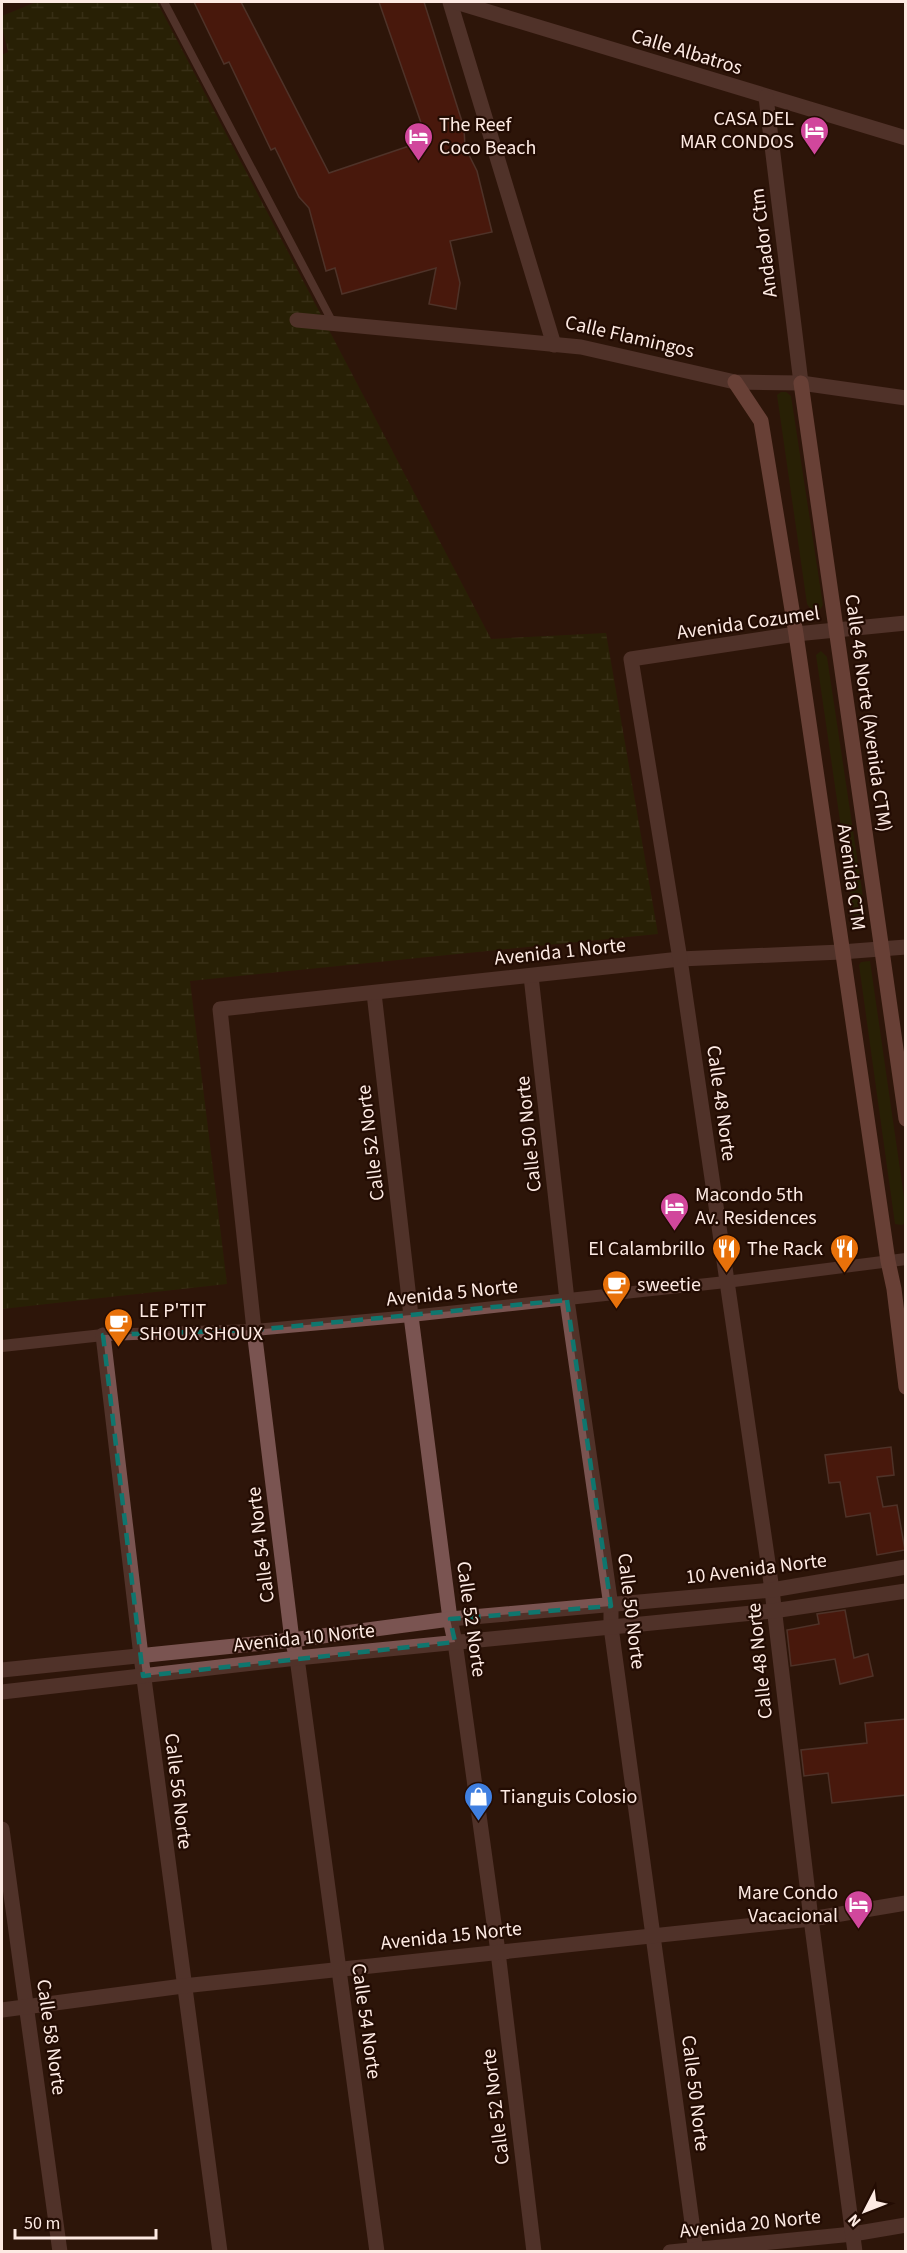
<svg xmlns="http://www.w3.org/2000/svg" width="907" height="2253" viewBox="0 0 907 2253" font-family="'Source Sans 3',sans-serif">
  <defs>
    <pattern id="wetland-marsh" width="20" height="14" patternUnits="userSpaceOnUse" patternTransform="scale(1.5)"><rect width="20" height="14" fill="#232e00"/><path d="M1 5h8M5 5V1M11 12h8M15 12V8" fill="none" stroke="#444c25"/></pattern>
  </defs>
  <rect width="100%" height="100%" fill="#2e150a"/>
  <!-- grass -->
  <g fill="#232e00">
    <path d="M781,392H786L791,396L823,605L819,611H812L807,604L777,395Z"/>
    <path d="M821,651L827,657L866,917L861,922L854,918L816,655Z"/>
    <path d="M870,961L905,1204V1223L902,1225L895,1224L859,965L861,962Z"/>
  </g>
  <!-- wetland -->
  <path fill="url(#wetland-marsh)" d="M36,2H157L491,639L606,633L658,934L190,981L227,1284L2,1309V55L8,52L2,27V16Z"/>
  <!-- building -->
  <g fill="#691b10" stroke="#76554f" stroke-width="1.5">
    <path d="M194,2H241L329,173L427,140L379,2H424L464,128L465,147L477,171L492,232L450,241L460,283L456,309L429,304L436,268L342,294L335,268L326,271L309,208L299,197L275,148L271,150L229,62L224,64Z"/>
    <path d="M891,1447L894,1475L877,1477L883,1507L897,1505L905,1550L877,1555L870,1513L846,1517L840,1482L829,1483L825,1455Z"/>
    <path d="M845,1610L854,1658L868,1654L873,1676L840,1684L835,1659L791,1666L787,1630L819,1624L817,1614Z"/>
    <path d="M906,1719V1795L832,1803L828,1773L804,1776L801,1750L867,1743L865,1723Z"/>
  </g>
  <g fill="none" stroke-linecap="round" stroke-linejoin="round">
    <!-- service -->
    <path stroke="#7a5451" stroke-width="8" d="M164,2L333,323"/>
    <!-- pedestrian -->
    <path stroke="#7a5451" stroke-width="12" d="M2,1346L103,1335L254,1330L411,1316L726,1282L906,1259"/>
    <!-- minor -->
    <g stroke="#7a5451" stroke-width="15">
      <path d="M450,2L554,345"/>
      <path d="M456,2L906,138"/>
      <path d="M766,97L801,383"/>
      <path d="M297,320L581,347L735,382L801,383L906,398"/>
      <path d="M531,976L567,1300L611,1606V1627L696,2252"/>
      <path d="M374,993L411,1316L450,1619L455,1642L498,1952L534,2252"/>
      <path d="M103,1335L141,1656L220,2252"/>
      <path d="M2,1829L60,2252"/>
      <path d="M2,2010L183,1986L811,1919L906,1903"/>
      <path d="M377,2252L297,1658L292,1640L254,1330L220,1009L680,959L841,952L906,947"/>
      <path d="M670,2252L853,2234L906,2225"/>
      <path d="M855,2252L811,1919L772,1590L680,959L631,659L796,634L906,623"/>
    </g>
    <!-- tertiary -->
    <g stroke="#7a5451" stroke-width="15">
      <path d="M2,1670L292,1640L450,1619L772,1590L906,1567"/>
      <path d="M2,1692L297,1658L773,1611L906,1591"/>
    </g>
    <!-- secondary -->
    <g stroke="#b0746e" stroke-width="15">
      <path d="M735,382L761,421L796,634L888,1261L894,1289L906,1387"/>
      <path d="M801,383L906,1119"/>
    </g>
  </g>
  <!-- marked area -->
  <path d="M0 0H907V2253H0ZM567,1300L611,1606L450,1619L455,1642L143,1676L103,1335L254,1330Z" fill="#2e150a" fill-opacity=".55" fill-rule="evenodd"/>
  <path fill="none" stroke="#0f766e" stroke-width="4.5" stroke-dasharray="12 8" stroke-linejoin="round" d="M567,1300L611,1606L450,1619L455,1642L143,1676L103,1335L254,1330Z"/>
  <!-- icons -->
  <defs>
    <symbol id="hotel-pin" viewBox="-11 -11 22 30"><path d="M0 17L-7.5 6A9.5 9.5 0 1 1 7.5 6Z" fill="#d1479c" stroke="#230c03"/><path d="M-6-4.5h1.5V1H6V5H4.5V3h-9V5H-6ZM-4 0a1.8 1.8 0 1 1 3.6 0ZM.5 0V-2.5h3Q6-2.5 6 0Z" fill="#fff"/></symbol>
    <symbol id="restaurant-pin" viewBox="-11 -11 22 30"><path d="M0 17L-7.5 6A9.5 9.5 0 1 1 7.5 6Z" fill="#e8710a" stroke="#230c03"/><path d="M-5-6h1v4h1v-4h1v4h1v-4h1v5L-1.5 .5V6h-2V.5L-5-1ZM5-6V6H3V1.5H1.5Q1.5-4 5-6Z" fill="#fff"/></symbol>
    <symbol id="cafe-pin" viewBox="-11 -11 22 30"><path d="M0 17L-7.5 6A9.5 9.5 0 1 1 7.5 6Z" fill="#e8710a" stroke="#230c03"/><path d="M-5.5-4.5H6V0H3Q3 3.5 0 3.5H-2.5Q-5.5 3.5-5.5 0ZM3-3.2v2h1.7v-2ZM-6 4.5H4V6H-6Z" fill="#fff"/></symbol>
    <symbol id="shop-pin" viewBox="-11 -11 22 30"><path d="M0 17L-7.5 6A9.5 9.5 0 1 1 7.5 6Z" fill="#3f7fe0" stroke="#230c03"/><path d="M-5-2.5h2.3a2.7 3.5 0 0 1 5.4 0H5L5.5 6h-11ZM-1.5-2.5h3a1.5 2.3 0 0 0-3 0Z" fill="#fff"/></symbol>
  </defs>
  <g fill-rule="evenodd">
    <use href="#hotel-pin" x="798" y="114" width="33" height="45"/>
    <use href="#hotel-pin" x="402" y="120" width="33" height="45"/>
    <use href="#hotel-pin" x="658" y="1190" width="33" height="45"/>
    <use href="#restaurant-pin" x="710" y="1232" width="33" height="45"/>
    <use href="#restaurant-pin" x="828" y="1232" width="33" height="45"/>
    <use href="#cafe-pin" x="600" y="1268" width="33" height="45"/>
    <use href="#cafe-pin" x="102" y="1306" width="33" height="45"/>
    <use href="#shop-pin" x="462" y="1780" width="33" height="45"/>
    <use href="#hotel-pin" x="842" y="1888" width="33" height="45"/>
  </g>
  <g text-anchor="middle" stroke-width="4.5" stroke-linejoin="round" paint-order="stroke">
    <!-- street labels -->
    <g font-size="20" fill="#fdeae3" stroke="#230c03">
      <text transform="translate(687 51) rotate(17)" y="7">Calle Albatros</text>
      <text transform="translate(763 243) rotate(-97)" y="7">Andador Ctm</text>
      <text transform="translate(630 336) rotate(13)" y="7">Calle Flamingos</text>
      <text transform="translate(748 622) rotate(-8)" y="7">Avenida Cozumel</text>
      <text transform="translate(869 713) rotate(82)" y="7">Calle 46 Norte (Avenida CTM)</text>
      <text transform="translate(852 877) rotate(82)" y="7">Avenida CTM</text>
      <text transform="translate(560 951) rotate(-6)" y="7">Avenida 1 Norte</text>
      <text transform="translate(722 1103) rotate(82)" y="7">Calle 48 Norte</text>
      <text transform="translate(528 1134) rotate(-96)" y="7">Calle 50 Norte</text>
      <text transform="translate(370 1143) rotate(-97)" y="7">Calle 52 Norte</text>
      <text transform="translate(452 1292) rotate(-6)" y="7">Avenida 5 Norte</text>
      <text transform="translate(260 1545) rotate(-97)" y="7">Calle 54 Norte</text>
      <text transform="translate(756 1568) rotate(-7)" y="7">10 Avenida Norte</text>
      <text transform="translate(632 1611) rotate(83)" y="7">Calle 50 Norte</text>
      <text transform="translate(472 1619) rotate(82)" y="7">Calle 52 Norte</text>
      <text transform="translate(304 1637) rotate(-6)" y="7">Avenida 10 Norte</text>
      <text transform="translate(759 1661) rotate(-96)" y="7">Calle 48 Norte</text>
      <text transform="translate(179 1791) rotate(83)" y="7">Calle 56 Norte</text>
      <text transform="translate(451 1935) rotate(-6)" y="7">Avenida 15 Norte</text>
      <text transform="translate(367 2021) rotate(82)" y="7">Calle 54 Norte</text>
      <text transform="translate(52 2037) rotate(82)" y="7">Calle 58 Norte</text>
      <text transform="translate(696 2093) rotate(83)" y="7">Calle 50 Norte</text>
      <text transform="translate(495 2107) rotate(-97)" y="7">Calle 52 Norte</text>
      <text transform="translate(750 2223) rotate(-6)" y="7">Avenida 20 Norte</text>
    </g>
    <!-- poi labels -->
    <g font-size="20" fill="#fdeae3" stroke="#230c03" text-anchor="start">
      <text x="794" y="125" text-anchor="end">CASA DEL<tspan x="794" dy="23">MAR CONDOS</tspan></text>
      <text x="439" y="131">The Reef<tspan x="439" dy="23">Coco Beach</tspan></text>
      <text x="695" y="1201">Macondo 5th<tspan x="695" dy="23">Av. Residences</tspan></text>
      <text x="705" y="1255" text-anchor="end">El Calambrillo</text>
      <text x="823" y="1255" text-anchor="end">The Rack</text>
      <text x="637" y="1291">sweetie</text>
      <text x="139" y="1317">LE P'TIT<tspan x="139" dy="23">SHOUX SHOUX</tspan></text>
      <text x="500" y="1803">Tianguis Colosio</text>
      <text x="838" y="1899" text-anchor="end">Mare Condo<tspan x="838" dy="23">Vacacional</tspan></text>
    </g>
  </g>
  <!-- border -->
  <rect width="907" height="2253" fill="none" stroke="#fdeae3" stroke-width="6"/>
  <!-- north arrow -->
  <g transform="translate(865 2211) rotate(228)" stroke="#230c03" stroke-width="4.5" paint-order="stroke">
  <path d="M0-4.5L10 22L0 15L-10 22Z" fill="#fdeae3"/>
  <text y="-9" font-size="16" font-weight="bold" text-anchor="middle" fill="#fdeae3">N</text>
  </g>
  <!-- scale -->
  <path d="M15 2229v9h141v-9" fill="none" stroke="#fdeae3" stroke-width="3"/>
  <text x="24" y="2229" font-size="18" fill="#fdeae3" stroke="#230c03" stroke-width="4.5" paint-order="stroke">50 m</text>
</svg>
